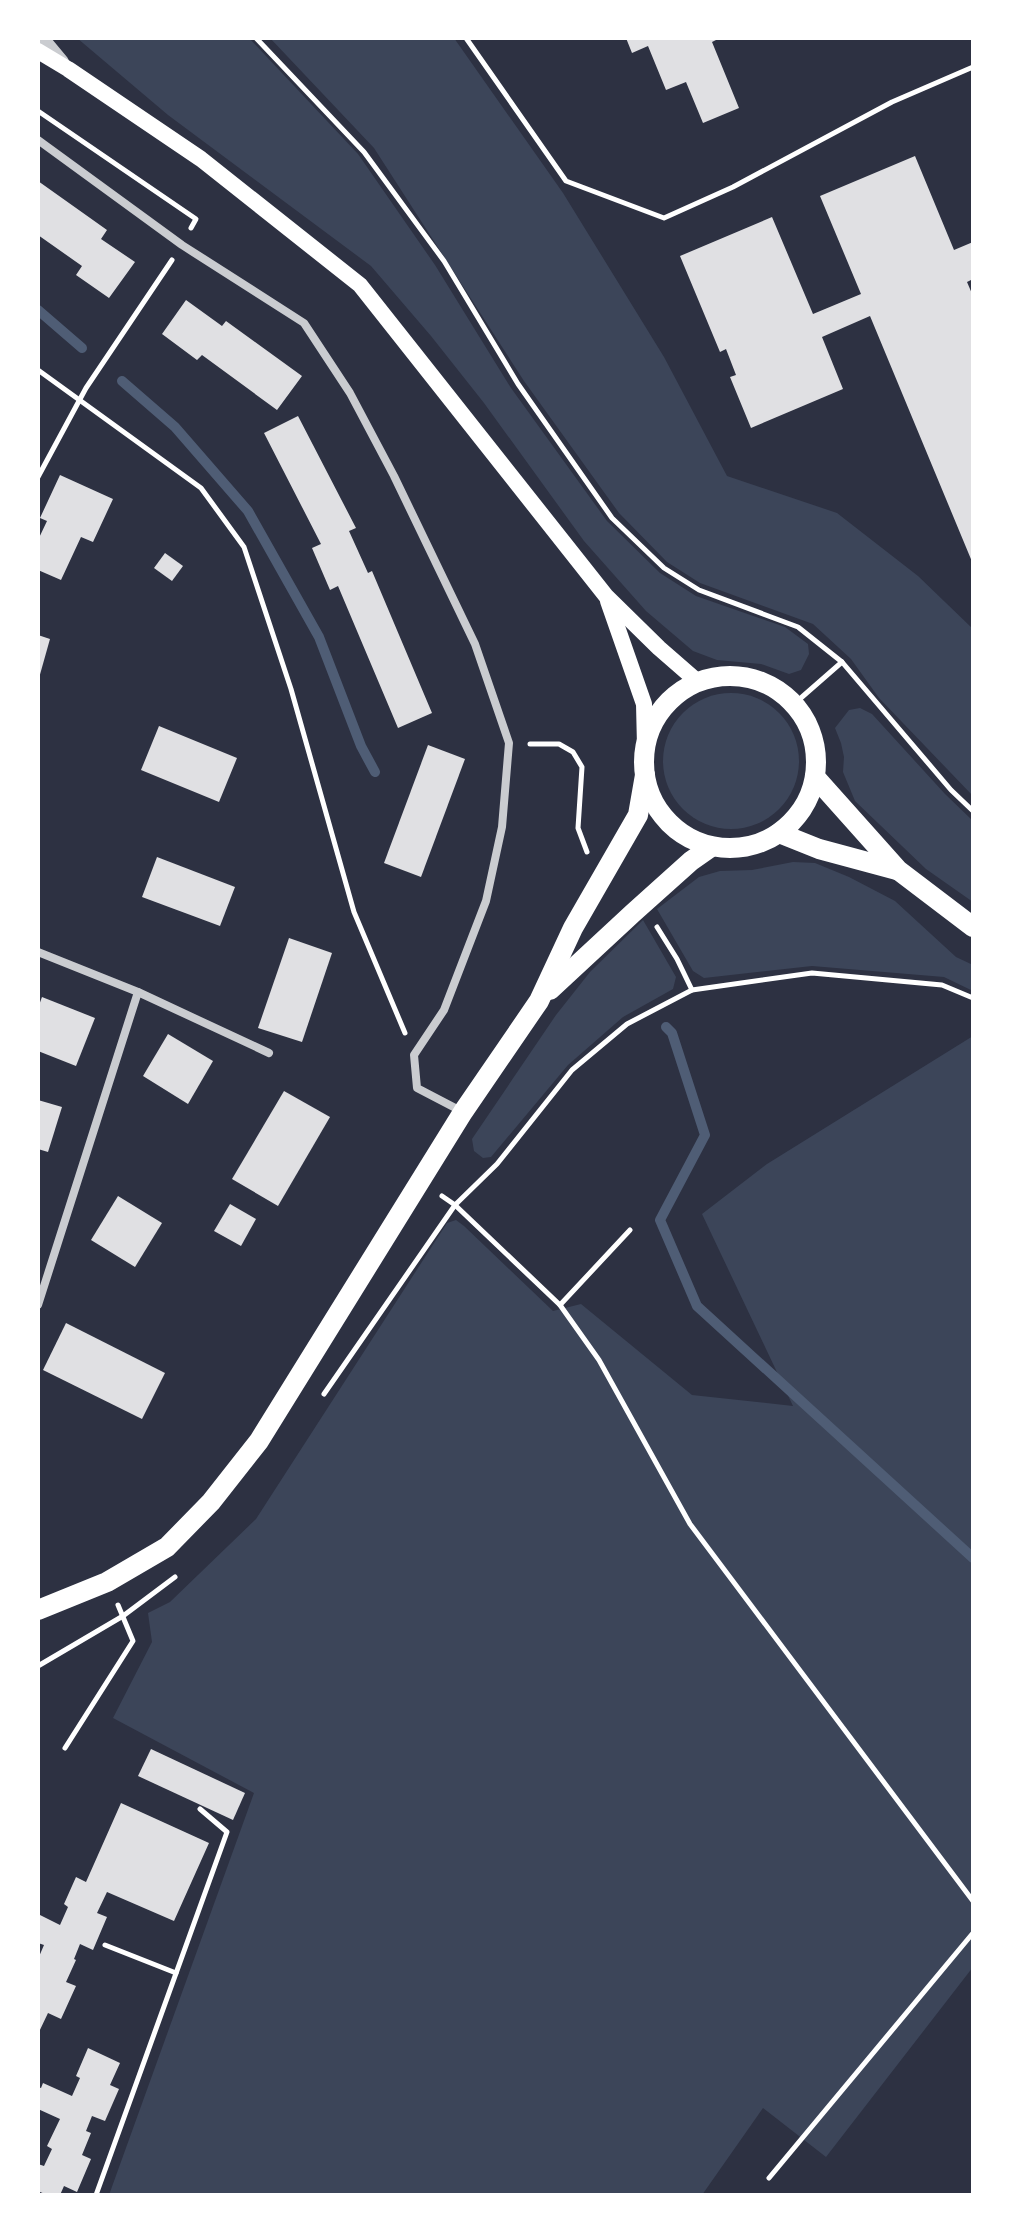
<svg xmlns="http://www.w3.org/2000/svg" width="1011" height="2233" viewBox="0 0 1011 2233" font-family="Cabin,sans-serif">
  <rect width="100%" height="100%" fill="#2d3142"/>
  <!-- green -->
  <g fill="#3c4559">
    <path d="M77,38H249L358,154L435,265L511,388L607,521L660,573L696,596L785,627L808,644L809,654L801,670L789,674L761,664L717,660L693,651L646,611L584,541L484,403L431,336L371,266L168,115Z"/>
    <path d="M270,38H454L563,193L664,357L727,476L837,513L918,576L973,629V796L879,698L851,659L813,624L700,583L667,562L619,513L524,381L374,148Z"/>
    <circle cx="731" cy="761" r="68"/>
    <path d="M860,708L872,714L945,794L973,821V902L926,869L855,801L843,772L844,757L841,743L835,728L849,710Z"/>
    <path d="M793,862L815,863L849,877L895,901L956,957L973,965V991L944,977L812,966L704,978L693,971L657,909L699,877L720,871L752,870Z"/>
    <path d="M643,920L676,977L673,989L623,1017L568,1065L491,1157L483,1158L474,1151L472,1139L556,1015L590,972Z"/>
    <path d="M973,1036V1967L826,2157L763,2108L702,2195H109L254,1793L113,1718L152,1642L148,1613L170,1602L256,1519L447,1223L456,1220L464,1226L553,1311L581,1304L692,1395L793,1406L702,1214L767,1164Z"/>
  </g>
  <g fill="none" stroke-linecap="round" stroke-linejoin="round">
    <!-- stream -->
    <g stroke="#4f5d75" stroke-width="10">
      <path d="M38,310L82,348"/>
      <path d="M122,381L175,427L248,511L319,637L361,746L375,772"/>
      <path d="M666,1027L672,1033L705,1135L660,1220L697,1306L973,1558"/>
    </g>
  </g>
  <!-- building -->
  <g fill="#e0e0e3">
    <path d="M626,38H720L712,42L739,108L703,123L686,82L666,90L648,46L632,53Z"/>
    <path d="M915,156L954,250L973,242V279L967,282L973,296V564L870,316L822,337L843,389L751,428L730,377L736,375L726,349L720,352L680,256L772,217L813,314L861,294L820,196Z"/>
    <path d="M38,181L107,230L101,239L135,262L109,298L76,275L82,266L38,235Z"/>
    <path d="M186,300L222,326L226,321L302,376L277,410L202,355L197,360L162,334Z"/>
    <path d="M298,416L356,528L349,531L368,573L372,571L432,713L398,728L338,586L330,590L312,548L321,544L264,433Z"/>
    <path d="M60,475L113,499L93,542L81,537L61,580L38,570V540L47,521L40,518Z"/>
    <path d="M165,553L183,566L172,581L154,568Z"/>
    <path d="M38,635L50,639L39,678H38Z"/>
    <path d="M159,726L237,758L219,802L141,770Z"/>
    <path d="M428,745L465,759L421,877L384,863Z"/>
    <path d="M157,857L235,887L220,926L142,897Z"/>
    <path d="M289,938L332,953L302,1042L258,1028Z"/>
    <path d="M42,997L95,1018L76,1066L38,1051V1008Z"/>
    <path d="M168,1034L213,1061L188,1104L143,1076Z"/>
    <path d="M284,1091L330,1117L278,1206L232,1179Z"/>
    <path d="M38,1100L62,1107L48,1152L38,1149Z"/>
    <path d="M118,1196L162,1223L135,1267L91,1240Z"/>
    <path d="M230,1204L256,1219L241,1246L214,1231Z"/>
    <path d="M66,1323L165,1373L142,1419L43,1370Z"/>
    <path d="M151,1749L245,1793L233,1820L138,1776Z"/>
    <path d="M121,1803L209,1843L174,1921L107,1892L97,1913L107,1917L93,1950L80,1944L74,1959L76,1960L66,1982L76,1986L61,2019L48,2013L38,2034V1959L44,1945L38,1943V1914L60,1925L68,1907L64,1904L76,1877L86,1882Z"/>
    <path d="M88,2048L120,2063L110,2085L119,2089L105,2121L92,2116L86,2131L91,2133L82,2155L91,2159L77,2192L64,2186L60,2195H47L38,2191V2164L44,2166L52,2149L47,2146L60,2119L38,2109V2087L41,2088L43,2083L72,2096L80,2078L76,2076Z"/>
  </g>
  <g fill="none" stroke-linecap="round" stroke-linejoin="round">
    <!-- path -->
    <g stroke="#fff" stroke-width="5">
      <path d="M256,38L364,152L444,261L518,384L612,518L664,568L699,590L798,627L842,662L951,790L973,811"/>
      <path d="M466,38L566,181L664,218L733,187L892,102L973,67"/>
      <path d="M38,111L196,219L191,228"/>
      <path d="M38,370L201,488L244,547L291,689L354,912L405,1033"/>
      <path d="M38,477L86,388L172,260"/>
      <path d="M794,704L842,662"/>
      <path d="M530,744H559L573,752L582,767L578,828L587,852"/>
      <path d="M657,927L677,959L692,990"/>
      <path d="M442,1196L455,1205L560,1305L599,1360L690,1524L973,1901"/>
      <path d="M560,1305L630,1230"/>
      <path d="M324,1394L455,1205L497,1164L572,1070L627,1024L692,990L812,973L942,985L973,998"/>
      <path d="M38,1666L123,1616L175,1577"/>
      <path d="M65,1748L133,1641L118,1605"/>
      <path d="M105,1945L176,1973"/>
      <path d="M769,2178L973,1933"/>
      <path d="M96,2195L227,1832L200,1809"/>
    </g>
    <!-- minor -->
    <g stroke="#caccd0" stroke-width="8">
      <path d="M38,140L182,245L304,323L350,393L394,476L475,644L509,743L502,827L486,901L444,1010L414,1055L417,1088L463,1112"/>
      <path d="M38,952L138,992L269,1053"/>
      <path d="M38,1305L138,992"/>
    </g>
    <!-- tertiary -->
    <path stroke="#caccd0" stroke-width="14" d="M42,38L62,62"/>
    <!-- secondary -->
    <g stroke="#fff" stroke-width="16">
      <path d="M38,51L68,69L201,159L360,285L606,596L659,648L698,682"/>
      <path d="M608,601L644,704L645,746"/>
    </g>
    <!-- primary -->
    <g stroke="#fff" stroke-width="20">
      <circle cx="730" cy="762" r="86"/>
      <path d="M815,777L898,870L973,927"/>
      <path d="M779,833L819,849L897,870"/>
      <path d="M550,990L633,913L691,861L711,847"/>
      <path d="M38,1610L107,1582L167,1547L211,1502L259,1441L463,1112L539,1001L573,928L638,815L645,775"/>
    </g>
  </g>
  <!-- border -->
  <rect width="1011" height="2233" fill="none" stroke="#ffffff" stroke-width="80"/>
</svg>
